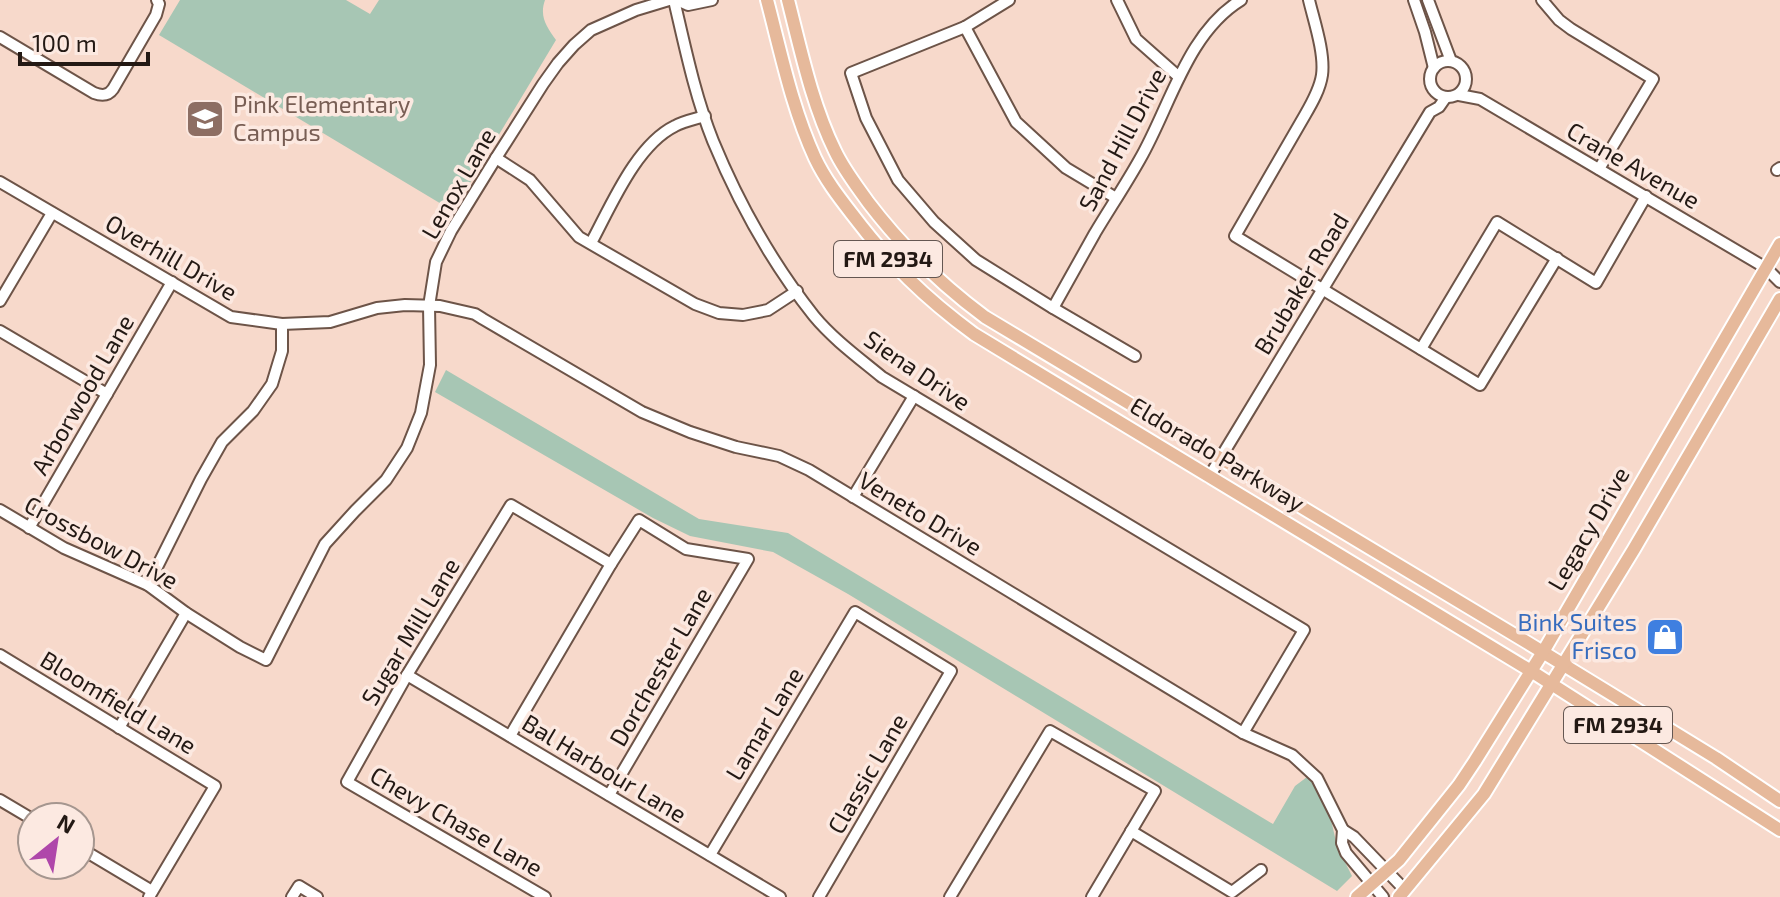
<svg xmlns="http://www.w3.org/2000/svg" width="1780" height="897" viewBox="0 0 1780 897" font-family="'Exo 2',sans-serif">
  <rect width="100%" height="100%" fill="#f7d9cb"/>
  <!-- green -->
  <g fill="#a7c6b4">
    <path d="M180,0H346L370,14L379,0H545C539,17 547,27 556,40L453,211L159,35Z"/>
    <path d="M446,370L699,519L788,533L1273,824L1295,786L1307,777L1316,786L1324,800L1332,824L1337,846L1352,876L1337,891L848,594L773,552L690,536L653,518L435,392Z"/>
  </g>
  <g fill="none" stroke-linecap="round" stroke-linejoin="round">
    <defs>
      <g id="minor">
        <path d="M674,0C685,47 695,96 713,141C739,204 772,263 814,316C833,339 859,358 882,377L1304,630L1243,733"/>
        <path d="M677,0L688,5L712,0"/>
        <path d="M1009,0L965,27L851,73L866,118L898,180L934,222L976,260L1053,308L1135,356"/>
        <path d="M1117,0L1136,39L1179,77"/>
        <path d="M1309,0C1314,21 1325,53 1322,75C1320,89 1312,103 1305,115L1235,236L1480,385L1557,258"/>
        <path d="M1414,0L1425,32L1434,68"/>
        <path d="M1428,0L1451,61"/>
        <path d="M1542,0L1559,20L1571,29L1653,79L1599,169"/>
        <path d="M965,27L1016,122L1066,168L1116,198"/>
        <path d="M0,37L94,93C102,96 108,96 113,89L156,15L159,4L157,0"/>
        <circle cx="1448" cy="79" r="18"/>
        <path d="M1459,95L1480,99L1766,268L1780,282"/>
        <path d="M496,158L530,180L579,237L695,304L719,313L743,315L768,310L797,291"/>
        <path d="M1777,170L1780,168"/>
        <path d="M0,182L231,317L282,324L330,322L377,308L405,305L440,306L475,314L483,319L642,412L690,432L736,447L779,456L809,470L1243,733L1292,755L1317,778L1343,830L1342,843L1346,853L1383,897"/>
        <path d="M591,243C611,206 636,145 675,126C684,121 695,119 705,116"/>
        <path d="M0,301L52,213"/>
        <path d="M1053,308C1067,283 1081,258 1095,233C1110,208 1126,184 1140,159C1170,107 1187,33 1241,0"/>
        <path d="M0,331L107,394"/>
        <path d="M1421,349L1497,222L1596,283L1646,196"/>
        <path d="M1209,477L1430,112L1439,107L1446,97"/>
        <path d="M853,497L914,396"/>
        <path d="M0,510L64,548L148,585L186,613L240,647L266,660L325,544L355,511L386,480L407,448L421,413L430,365L429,306L436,262L451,231L496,158L543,84L558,63L574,45L591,30L636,10L669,0"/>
        <path d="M29,528L172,282"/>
        <path d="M148,585L201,479L222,442L253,411L272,384L282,351V324"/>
        <path d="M0,655L215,786L149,897"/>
        <path d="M407,675L780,897"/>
        <path d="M119,728L186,613"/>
        <path d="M510,736L611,564L639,520L686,549L748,559L609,795"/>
        <path d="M0,800L32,819"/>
        <path d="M1343,830L1354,837L1405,890"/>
        <path d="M1131,831L1232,892L1261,870"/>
        <path d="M80,848L152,891"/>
        <path d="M710,855L855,612L951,671L819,897"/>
        <path d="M292,897L299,886L317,897"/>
        <path d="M545,897L347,782L407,675L511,505L611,564"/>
        <path d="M950,897L1050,731L1155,791L1092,897"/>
      </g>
      <g id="major">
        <path d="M767,0C781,53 792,108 815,158C825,179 838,196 852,214C889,263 925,298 974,334L1531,671L1780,830"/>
        <path d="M788,0C801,51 812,104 835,151C844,170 856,185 868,202C903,248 939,283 985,317L1528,643L1716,758L1780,801"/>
        <path d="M1357,897L1399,860L1459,785L1475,761L1543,652L1780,244"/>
        <path d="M1399,897L1484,794L1634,549L1780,299"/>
      </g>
    </defs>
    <!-- minor casing -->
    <use href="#minor" stroke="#6d5448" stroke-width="14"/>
    <!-- major casing -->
    <use href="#major" stroke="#fff" stroke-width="16"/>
    <!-- minor -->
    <use href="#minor" stroke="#fff" stroke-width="10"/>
    <!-- major -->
    <use href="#major" stroke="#e6b99b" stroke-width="12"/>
  </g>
  <!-- icons -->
  <defs>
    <symbol id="school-square" viewBox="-11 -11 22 22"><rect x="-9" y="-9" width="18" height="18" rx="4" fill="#8d6e63" stroke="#fce9e1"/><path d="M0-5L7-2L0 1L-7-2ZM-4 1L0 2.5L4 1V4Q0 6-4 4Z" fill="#fff"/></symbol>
    <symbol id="shop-square" viewBox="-11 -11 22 22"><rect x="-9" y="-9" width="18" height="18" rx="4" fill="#3f7fe0" stroke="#fce9e1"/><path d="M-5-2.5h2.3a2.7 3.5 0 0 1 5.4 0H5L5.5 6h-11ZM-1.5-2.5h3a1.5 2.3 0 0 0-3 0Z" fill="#fff"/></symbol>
  </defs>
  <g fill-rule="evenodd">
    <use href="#school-square" x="183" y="97" width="44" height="44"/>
    <use href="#shop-square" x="1643" y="615" width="44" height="44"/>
  </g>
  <g text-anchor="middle" stroke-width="7" stroke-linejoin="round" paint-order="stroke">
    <!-- shield labels -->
    <g fill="#fce9e1" stroke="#645752" stroke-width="2">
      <rect x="834" y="241" width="108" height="36" rx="6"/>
      <rect x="1564" y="707" width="108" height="36" rx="6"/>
    </g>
    <g font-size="22" font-weight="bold" fill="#231914">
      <text x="888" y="267">FM 2934</text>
      <text x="1618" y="733">FM 2934</text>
    </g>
    <!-- education labels -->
    <g font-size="24" fill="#785e54" stroke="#fce9e1" text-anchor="start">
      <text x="233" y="113">Pink Elementary<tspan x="233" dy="28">Campus</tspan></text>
    </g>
    <!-- street labels -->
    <g font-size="24" fill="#231914" stroke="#fce9e1">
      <text transform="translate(1123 140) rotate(-62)" y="8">Sand Hill Drive</text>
      <text transform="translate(1633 166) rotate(30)" y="8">Crane Avenue</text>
      <text transform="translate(459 184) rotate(-60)" y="8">Lenox Lane</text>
      <text transform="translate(171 258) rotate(30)" y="8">Overhill Drive</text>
      <text transform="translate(1302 284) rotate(-59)" y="8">Brubaker Road</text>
      <text transform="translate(917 371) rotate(34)" y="8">Siena Drive</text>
      <text transform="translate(83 395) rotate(-60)" y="8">Arborwood Lane</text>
      <text transform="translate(1217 455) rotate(31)" y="8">Eldorado Parkway</text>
      <text transform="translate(920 514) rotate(31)" y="8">Veneto Drive</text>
      <text transform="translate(1589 529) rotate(-60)" y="8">Legacy Drive</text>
      <text transform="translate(101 543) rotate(28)" y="8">Crossbow Drive</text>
      <text transform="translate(411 632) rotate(-59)" y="8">Sugar Mill Lane</text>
      <text transform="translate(661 667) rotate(-60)" y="8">Dorchester Lane</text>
      <text transform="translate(118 703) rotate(31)" y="8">Bloomfield Lane</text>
      <text transform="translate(765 724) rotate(-59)" y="8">Lamar Lane</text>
      <text transform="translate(604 769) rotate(31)" y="8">Bal Harbour Lane</text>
      <text transform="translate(868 774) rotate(-60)" y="8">Classic Lane</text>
      <text transform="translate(456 822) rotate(30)" y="8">Chevy Chase Lane</text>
    </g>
    <!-- shop labels -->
    <g font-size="24" fill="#366cbe" stroke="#fce9e1" text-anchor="end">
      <text x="1637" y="631">Bink Suites<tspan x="1637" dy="28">Frisco</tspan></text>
    </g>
  </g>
  <!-- north arrow -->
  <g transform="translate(56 841) rotate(30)"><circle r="38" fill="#fce9e1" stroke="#a5968f" stroke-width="2"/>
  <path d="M0-6L14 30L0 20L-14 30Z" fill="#af47aa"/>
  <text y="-12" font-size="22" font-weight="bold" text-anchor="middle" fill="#231914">N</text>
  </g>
  <!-- scale -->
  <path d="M20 52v12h128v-12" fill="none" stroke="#231914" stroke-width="4"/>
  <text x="32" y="52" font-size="24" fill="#231914" stroke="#fce9e1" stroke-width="6" paint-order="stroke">100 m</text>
</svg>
